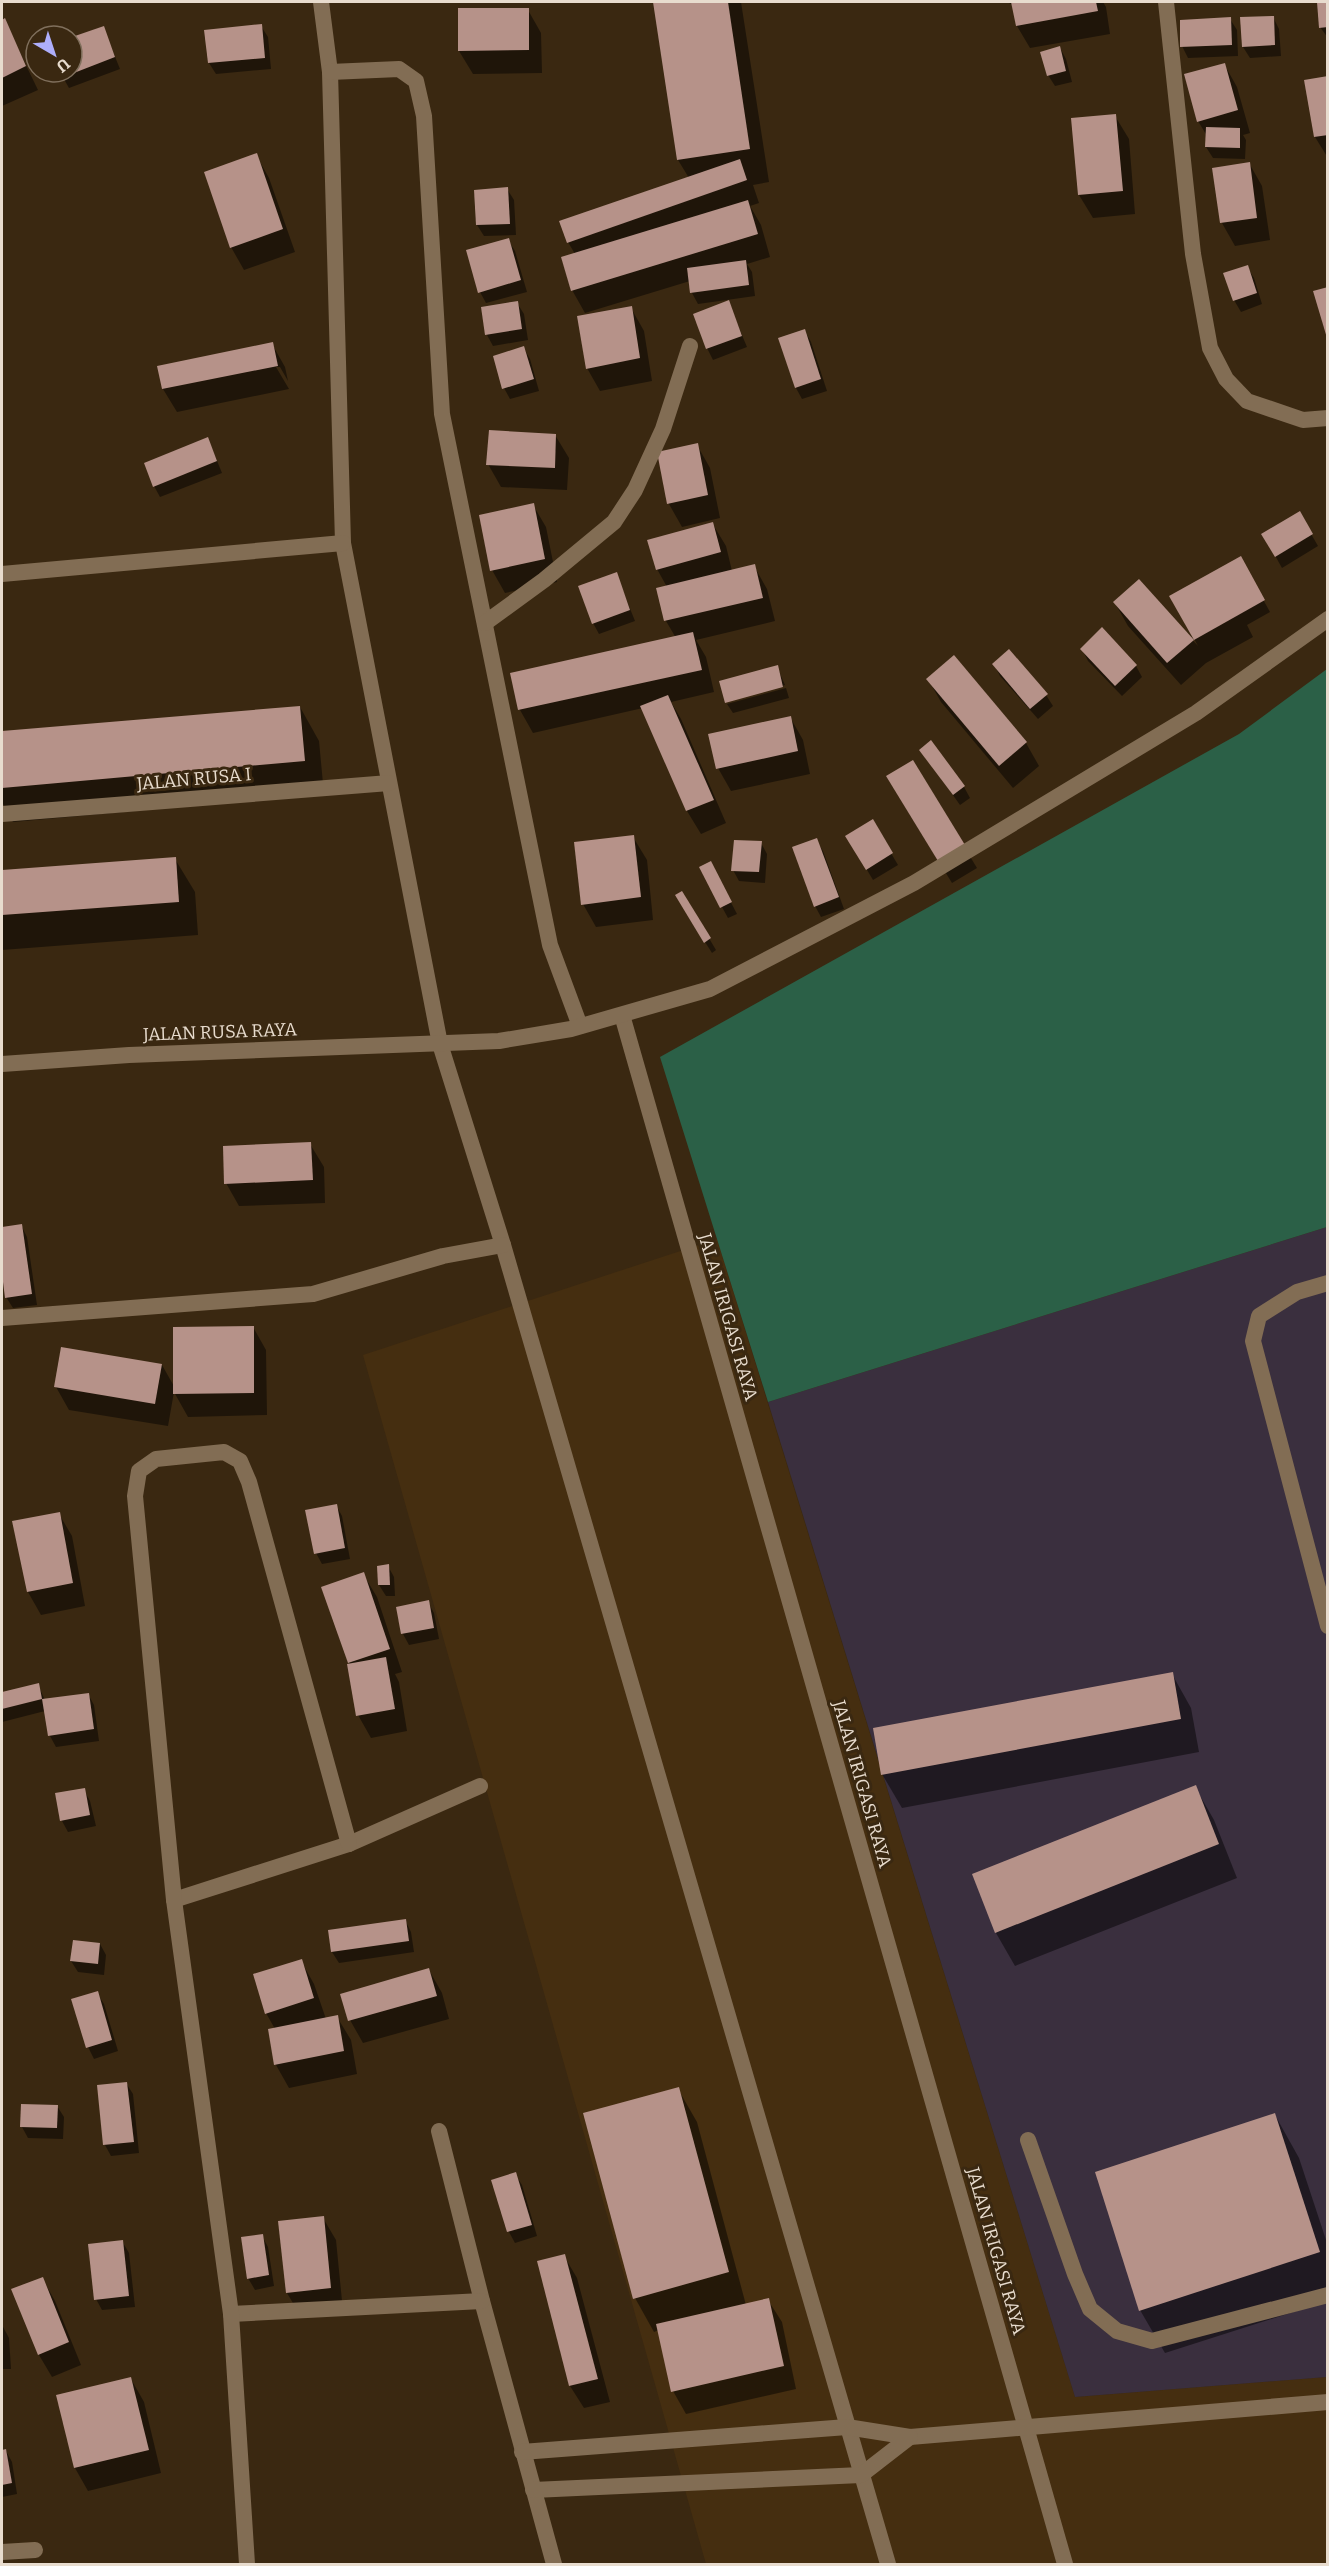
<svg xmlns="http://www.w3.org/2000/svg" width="1329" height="2566" viewBox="0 0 1329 2566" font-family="Bitter,serif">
  <rect width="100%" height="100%" fill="#3a2811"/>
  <!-- built -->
  <path fill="#452e10" d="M717,1239L1075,2397L1327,2377V2564H706L363,1355Z"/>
  <!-- industrial -->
  <path fill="#3a2f3e" d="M1327,1227V2377L1075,2397L768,1402Z"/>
  <!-- green -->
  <path fill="#2b6047" d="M1327,669V1227L768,1402L660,1057L1239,734Z"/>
  <!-- shadow -->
  <g fill="#0007">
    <path d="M655,2H741L769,182L753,185L759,203L750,206L761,225L770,257L747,264L752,272L755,296L698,304L692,293L690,281L585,313L572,290L575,254L568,242L689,178L678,160Z"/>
    <path d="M1009,2H1103L1106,7L1110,34L1030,48L1017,26L1013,3L1010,4Z"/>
    <path d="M1318,2H1328V38L1320,27Z"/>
    <path d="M528,10L541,33L542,73L473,74L459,51Z"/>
    <path d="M1273,17L1279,29L1281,56L1250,58L1243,47Z"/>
    <path d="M1230,19L1237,30L1238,56L1188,58L1182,46Z"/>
    <path d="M4,20L38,90L2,106V21Z"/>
    <path d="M261,26L268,37L271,69L216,74L209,63Z"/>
    <path d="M103,27L120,69L69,88L60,72H72V38Z"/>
    <path d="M1060,48L1066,59L1072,82L1055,86L1048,75Z"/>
    <path d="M1224,64L1237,87L1250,133L1243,135L1246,140L1245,159L1213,158L1206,147L1207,136L1198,121Z"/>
    <path d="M1328,77V158L1315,137Z"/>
    <path d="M1115,116L1129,139L1135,214L1093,218L1079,195Z"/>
    <path d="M256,155L269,178L295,252L244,270L231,247Z"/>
    <path d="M1249,163L1262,186L1270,240L1235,246L1222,223Z"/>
    <path d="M507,189L514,200L516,235L484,236L477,225Z"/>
    <path d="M508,240L515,251L527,292L486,303L480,292Z"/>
    <path d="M1247,267L1254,278L1262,304L1241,312L1234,300Z"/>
    <path d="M728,302L747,347L713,360L707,348Z"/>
    <path d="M517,303L524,314L528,340L493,346L487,335Z"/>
    <path d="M631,308L644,331L652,381L600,391L587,368Z"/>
    <path d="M805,331L811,342L827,391L802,399L796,388Z"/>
    <path d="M272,344L285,367L288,381L280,367H276L289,389L177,412L163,389L159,367Z"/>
    <path d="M523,347L530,359L539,391L510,399L504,388Z"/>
    <path d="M555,435L569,458L567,490L501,487L488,464Z"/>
    <path d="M208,439L222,473L160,497L154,486Z"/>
    <path d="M697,445L710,468L720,518L682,527L669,504L658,453Z"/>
    <path d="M533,505L546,527L557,582L505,593L492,570Z"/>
    <path d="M1299,513L1318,546L1282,568L1263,534Z"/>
    <path d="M712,523L726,546L732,571L754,566L767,589L775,621L696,640L706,657L714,692L671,702L681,719L726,823L701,834L687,811L643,708L533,733L520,710L512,674L676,638L666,621L658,589L667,587L657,569Z"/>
    <path d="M1240,558L1270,612L1247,625L1253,637L1206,663L1181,685L1128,626L1115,603L1139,581L1198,646L1171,597Z"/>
    <path d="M616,574L635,621L599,634L593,623Z"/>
    <path d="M1082,649L1136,666L1142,677L1122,696L1088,661Z"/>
    <path d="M954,657L1026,743L1039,766L1013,788L941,702L928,679Z"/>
    <path d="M994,664L1046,695L1053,706L1038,719L1000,676Z"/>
    <path d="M777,667L785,685L727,701V703L721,682Z"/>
    <path d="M786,688L789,698L733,713L727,704Z"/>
    <path d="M300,707L319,741L324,794L13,822L2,802V733Z"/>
    <path d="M790,717L803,740L810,774L731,791L718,768Z"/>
    <path d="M921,750L964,787L970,798L960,805Z"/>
    <path d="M901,800L963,845L977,868L952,883Z"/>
    <path d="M872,821L898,865L873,880L847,836Z"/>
    <path d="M633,837L647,860L653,920L596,927L583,904Z"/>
    <path d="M816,840L823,851L844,909L821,917L815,906Z"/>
    <path d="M761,843L767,854L765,883L739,881L733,870Z"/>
    <path d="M175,859L195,892L198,935L2,950V871Z"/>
    <path d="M716,874L737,914L728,918L722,907Z"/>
    <path d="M682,893L716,950L712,953L683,907Z"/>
    <path d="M310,1144L324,1167L325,1203L239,1206L226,1183Z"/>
    <path d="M21,1225L27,1237L37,1305L13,1308L6,1297L2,1264V1229Z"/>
    <path d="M253,1327L266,1350L267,1415L188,1417L174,1392L168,1426L69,1410L56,1387L162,1365L175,1388Z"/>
    <path d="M336,1505L342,1516L350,1559L322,1564L316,1553Z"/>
    <path d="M59,1514L72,1536L85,1606L41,1615L28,1592L14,1522Z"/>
    <path d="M388,1566L394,1577L395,1596H386L379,1585Z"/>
    <path d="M363,1574L377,1597L402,1672L395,1674L399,1682L407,1731L371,1738L358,1715L350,1665L323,1588Z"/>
    <path d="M428,1602L434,1613L439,1639L409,1645L403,1634L398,1608Z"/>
    <path d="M1172,1674L1191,1708L1199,1752L902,1808L882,1774Z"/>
    <path d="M38,1685L45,1700L88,1694L94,1705L99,1741L56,1747L50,1736L45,1711L2,1722V1694Z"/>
    <path d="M1195,1787L1214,1820L1237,1878L1015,1966L996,1933Z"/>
    <path d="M84,1790L90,1801L96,1826L68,1832L62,1821L57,1795Z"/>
    <path d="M405,1920L411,1932L414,1952L339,1963L332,1952Z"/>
    <path d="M100,1944L106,1955L104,1975L78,1972L71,1961Z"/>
    <path d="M301,1961L314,1984L326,2019L337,2017L351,2040L357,2074L289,2088L276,2065L270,2030L275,2029L266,2013Z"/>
    <path d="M429,1970L442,1993L449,2019L363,2043L350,2020Z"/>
    <path d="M97,1993L104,2004L118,2051L94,2059L88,2047Z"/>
    <path d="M126,2083L133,2094L139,2153L111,2156L105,2145L98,2087Z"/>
    <path d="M678,2089L697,2122L746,2305L768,2300L782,2322L796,2389L686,2414L673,2391L659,2330L654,2332L635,2298Z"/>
    <path d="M57,2106L64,2117L63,2139L28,2138L22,2127Z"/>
    <path d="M1275,2115L1299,2158L1328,2246V2301L1165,2353L1140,2310Z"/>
    <path d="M515,2174L522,2185L537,2236L515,2243L509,2232Z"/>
    <path d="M323,2218L336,2240L343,2311L300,2315L287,2293Z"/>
    <path d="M262,2236L268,2247L274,2286L255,2290L248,2278Z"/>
    <path d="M122,2241L129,2253L135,2307L102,2310L96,2299Z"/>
    <path d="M564,2256L577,2278L610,2402L584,2408L570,2386Z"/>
    <path d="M42,2278L55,2301L81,2365L52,2377L39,2355L13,2290Z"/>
    <path d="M2,2325L9,2338L11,2369H2Z"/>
    <path d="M131,2379L144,2402L161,2473L88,2491L75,2468L58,2396Z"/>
    <path d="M2,2451H6L12,2462L17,2494L2,2497Z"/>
  </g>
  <!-- building -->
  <g fill="#b69289">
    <path d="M653,2H728L750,149L677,160Z"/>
    <path d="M1011,2H1096L1098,11L1016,26Z"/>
    <path d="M1317,2H1328V27L1319,28Z"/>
    <path d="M458,8H529V50L458,51Z"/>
    <path d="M1274,16L1275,45L1242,47L1240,17Z"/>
    <path d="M1231,17L1232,45L1180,47V20Z"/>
    <path d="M5,18L26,66L2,78V20Z"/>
    <path d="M262,24L265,58L208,63L204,30Z"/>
    <path d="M104,26L115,57L61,78L59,72H72V37Z"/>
    <path d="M1060,46L1066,71L1047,76L1040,52Z"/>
    <path d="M1225,63L1238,110L1197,122L1184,74Z"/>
    <path d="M1328,76V135L1314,137L1304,80Z"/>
    <path d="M1116,114L1123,191L1078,195L1071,118Z"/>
    <path d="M1206,127L1240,128V148L1205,147Z"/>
    <path d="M257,153L283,229L230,248L204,172Z"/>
    <path d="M740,159L747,180L567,243L559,221Z"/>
    <path d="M1250,162L1257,218L1220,223L1212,168Z"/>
    <path d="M508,187L510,224L476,225L474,190Z"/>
    <path d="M748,200L758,234L571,291L561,257Z"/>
    <path d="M509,238L521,280L478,293L466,250Z"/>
    <path d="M746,260L749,285L690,293L687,268Z"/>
    <path d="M1248,265L1257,293L1233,301L1223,273Z"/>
    <path d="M1328,287V338H1327L1313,291Z"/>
    <path d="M729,300L742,336L706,349L693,314Z"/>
    <path d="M518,301L522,329L485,335L481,307Z"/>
    <path d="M632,306L640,358L586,369L577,316Z"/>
    <path d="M805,329L821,379L795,388L778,338Z"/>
    <path d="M273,342L278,366L162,389L157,366Z"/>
    <path d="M524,346L534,379L502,389L493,356Z"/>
    <path d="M489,430L556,434L555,468L486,465Z"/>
    <path d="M208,437L217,461L153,487L144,463Z"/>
    <path d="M698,443L708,495L667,504L657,452Z"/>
    <path d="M534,503L545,559L490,571L479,515Z"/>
    <path d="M1300,511L1313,534L1275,557L1261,534Z"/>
    <path d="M713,522L721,552L656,570L647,540Z"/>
    <path d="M1241,556L1265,600L1194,640L1169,596Z"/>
    <path d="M755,564L763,598L664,621L656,588Z"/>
    <path d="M617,572L630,610L592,624L578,586Z"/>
    <path d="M1139,579L1194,640L1167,663L1113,602Z"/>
    <path d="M1102,627L1137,665L1115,686L1080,649Z"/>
    <path d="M693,632L702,670L518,710L510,673Z"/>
    <path d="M1009,649L1048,694L1030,709L992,664Z"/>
    <path d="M954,655L1027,742L999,766L926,679Z"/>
    <path d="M778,665L783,687L725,703L719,681Z"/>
    <path d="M668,695L714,800L686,811L640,706Z"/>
    <path d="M300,706L305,761L2,788V731Z"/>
    <path d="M791,716L798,751L716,769L708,734Z"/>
    <path d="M931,740L965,786L953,795L919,750Z"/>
    <path d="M913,760L965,845L938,861L886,776Z"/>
    <path d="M873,819L893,853L866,870L845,836Z"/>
    <path d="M634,835L641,897L581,905L574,842Z"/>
    <path d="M817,838L839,897L814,907L792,847Z"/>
    <path d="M734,840L762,841L759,872L731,871Z"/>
    <path d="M176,857L179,902L2,915V870Z"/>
    <path d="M711,861L732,902L720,908L699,867Z"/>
    <path d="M682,891L711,938L704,943L675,895Z"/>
    <path d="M311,1142L313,1180L224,1184L223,1146Z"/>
    <path d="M22,1224L32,1294L5,1298L2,1274V1227Z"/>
    <path d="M254,1326V1393L173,1394V1327Z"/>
    <path d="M61,1347L162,1364L155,1404L54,1387Z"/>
    <path d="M337,1504L345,1548L314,1554L305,1510Z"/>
    <path d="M60,1512L73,1583L27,1592L12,1521Z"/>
    <path d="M389,1564L390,1585H378L377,1566Z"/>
    <path d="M364,1572L390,1649L348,1663L321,1587Z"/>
    <path d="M429,1600L434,1628L401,1634L396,1607Z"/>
    <path d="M386,1657L395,1709L356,1716L347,1664Z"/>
    <path d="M1173,1672L1181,1719L881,1775L873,1728Z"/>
    <path d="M39,1683L42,1699L2,1709V1692Z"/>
    <path d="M89,1693L94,1729L48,1736L42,1699Z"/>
    <path d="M1196,1785L1219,1844L995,1933L972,1874Z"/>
    <path d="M85,1788L90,1815L60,1821L55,1793Z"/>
    <path d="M406,1919L409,1941L331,1952L328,1930Z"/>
    <path d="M73,1940L100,1943L98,1964L70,1961Z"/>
    <path d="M302,1959L314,1998L265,2014L253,1974Z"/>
    <path d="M429,1968L437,1996L348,2021L340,1994Z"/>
    <path d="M98,1991L112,2040L86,2048L71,1999Z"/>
    <path d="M338,2015L344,2051L274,2065L268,2029Z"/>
    <path d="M127,2082L134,2142L103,2145L97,2085Z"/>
    <path d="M679,2087L729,2272L633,2299L583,2113Z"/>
    <path d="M21,2104L58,2105L57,2128L20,2127Z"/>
    <path d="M1275,2113L1320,2252L1139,2311L1095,2172Z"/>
    <path d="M516,2172L532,2225L507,2232L491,2180Z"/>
    <path d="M324,2216L331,2288L286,2293L278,2221Z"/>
    <path d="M263,2234L269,2275L247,2279L241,2237Z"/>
    <path d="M123,2240L129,2296L94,2300L88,2244Z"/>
    <path d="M565,2254L598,2379L569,2386L537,2261Z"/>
    <path d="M43,2277L69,2342L38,2355L11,2289Z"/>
    <path d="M769,2298L784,2366L671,2392L656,2324Z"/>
    <path d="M131,2377L149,2450L74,2468L56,2395Z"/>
    <path d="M6,2449L12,2483L2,2485V2450Z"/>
  </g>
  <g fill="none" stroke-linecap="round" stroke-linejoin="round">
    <!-- service -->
    <g stroke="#826d54" stroke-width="16">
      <path d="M1328,1283L1297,1292L1259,1316L1253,1341L1328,1626"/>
      <path d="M1028,2140L1075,2274L1090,2309L1117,2331L1152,2341L1328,2295"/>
    </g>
    <!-- minor -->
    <g stroke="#826d54" stroke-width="16">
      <path d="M321,2L330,72L343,543L440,1044L503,1245L888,2564"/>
      <path d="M1166,2L1193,254L1210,348L1226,379L1247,401L1303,420L1328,418"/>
      <path d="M330,72L399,69L416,81L424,116L442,414L550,945L580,1026"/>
      <path d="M2,574L343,543"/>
      <path d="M485,623L544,580L614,522L635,490L663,429L690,346"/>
      <path d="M2,814L389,783"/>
      <path d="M622,1015L1065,2564"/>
      <path d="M2,1064L129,1055L499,1041L571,1029L710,989L914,883L1196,713L1328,619"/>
      <path d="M2,1318L313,1294L443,1256L503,1245"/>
      <path d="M174,1900L349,1844L480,1786"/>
      <path d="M439,2131L482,2301L554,2564"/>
      <path d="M231,2314L482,2301"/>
      <path d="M910,2437L1328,2402"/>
      <path d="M522,2452L847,2427L910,2437L861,2475L533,2490"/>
      <path d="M2,2552L35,2550"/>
      <path d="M247,2564L231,2314L174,1900L135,1496L139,1471L156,1459L224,1452L240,1461L249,1482L349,1844"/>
    </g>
  </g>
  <g text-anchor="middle" stroke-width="6" stroke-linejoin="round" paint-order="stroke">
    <!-- street labels -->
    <g font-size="18" fill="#e8dcce" stroke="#3a2811">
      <text transform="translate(194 779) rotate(-5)" y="6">JALAN RUSA I</text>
      <text transform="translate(220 1032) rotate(-2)" y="6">JALAN RUSA RAYA</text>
      <text transform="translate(728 1317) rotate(74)" y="6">JALAN IRIGASI RAYA</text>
      <text transform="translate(862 1784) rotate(74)" y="6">JALAN IRIGASI RAYA</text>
      <text transform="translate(996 2251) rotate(74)" y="6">JALAN IRIGASI RAYA</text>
    </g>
  </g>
  <!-- border -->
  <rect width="1329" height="2566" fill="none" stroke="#e8dcce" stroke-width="6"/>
  <!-- north arrow -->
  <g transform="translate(54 54) rotate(141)"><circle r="28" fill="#3a2811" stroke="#80705d" stroke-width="1.5"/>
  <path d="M0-4.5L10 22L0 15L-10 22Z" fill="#aeaefb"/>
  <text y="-9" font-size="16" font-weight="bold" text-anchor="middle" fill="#e8dcce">U</text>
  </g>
</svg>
